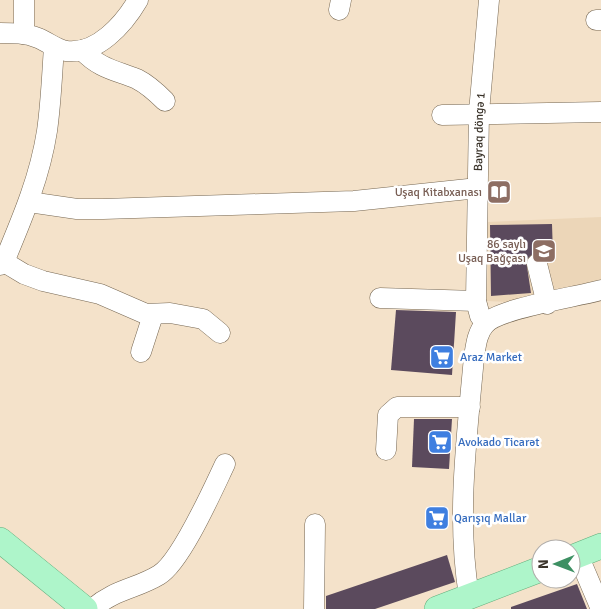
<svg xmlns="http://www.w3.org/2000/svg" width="601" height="609" viewBox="0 0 601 609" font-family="Signika,sans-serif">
  <rect width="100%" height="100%" fill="#f4e2ca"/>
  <!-- built -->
  <path fill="#ecd6b8" d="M601,217V279L571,290L508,302L487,301L488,222Z"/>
  <!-- building -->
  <g fill="#5b4a5d">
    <path d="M552,224L553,255L535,252L526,260L531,293L491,296L490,225Z"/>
    <path d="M396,310L456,312L452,375L391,370Z"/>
    <path d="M414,419H452L449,469L412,467Z"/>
    <path d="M447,555L455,582L375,609H326V596Z"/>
    <path d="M577,584L587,609H511V607Z"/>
  </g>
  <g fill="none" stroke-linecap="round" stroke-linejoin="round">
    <defs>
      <g id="minor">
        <path d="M24,0V34"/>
        <path d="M339,10L341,0"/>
        <path d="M596,20H601"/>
        <path d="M0,33C13,33 26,33 38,38C48,42 56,49 66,51C97,55 124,24 138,0"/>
        <path d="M82,50C100,69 115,70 137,79C147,84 157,93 165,101"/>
        <path d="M442,115L601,112"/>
        <path d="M29,202L77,209H103L354,201L478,188"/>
        <path d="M4,262L24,274L43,281L100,294L146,314L170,313L203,319L220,333"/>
        <path d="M537,264L547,304"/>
        <path d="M0,265L4,262C22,219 40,177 47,131C51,103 52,75 54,47"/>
        <path d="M380,298L476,301"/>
        <path id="s1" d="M486,323L480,316L476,301L479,112L489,0"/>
        <path d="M141,352L153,315"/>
        <path d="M386,450L388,415L397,407H470"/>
        <path d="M578,555L601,609"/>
        <path d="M469,596C456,517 467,436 474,357C476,345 477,333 485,324C499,308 577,297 601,290"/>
        <path d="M92,609C115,589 136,589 159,575C181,562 213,489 225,464"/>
        <path d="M314,609L315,524"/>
      </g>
      <g id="major">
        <path d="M0,540L85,609"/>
        <path d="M571,558L601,546"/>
        <path d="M437,609L541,569"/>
      </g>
    </defs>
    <!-- minor casing -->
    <use href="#minor" stroke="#766752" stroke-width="21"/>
    <!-- major casing -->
    <use href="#major" stroke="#62ad7b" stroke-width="26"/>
    <!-- minor -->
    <use href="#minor" stroke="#fff" stroke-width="20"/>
    <!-- major -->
    <use href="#major" stroke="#aef5ca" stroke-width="25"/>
  </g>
  <!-- icons -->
  <defs>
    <symbol id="library-square" viewBox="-11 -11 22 22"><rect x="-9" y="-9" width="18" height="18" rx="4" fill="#8d6e63" stroke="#fff"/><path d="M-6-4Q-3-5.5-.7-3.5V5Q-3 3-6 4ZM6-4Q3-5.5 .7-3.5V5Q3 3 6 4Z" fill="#fff"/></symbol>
    <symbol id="school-square" viewBox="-11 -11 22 22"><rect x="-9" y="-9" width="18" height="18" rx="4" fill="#8d6e63" stroke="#fff"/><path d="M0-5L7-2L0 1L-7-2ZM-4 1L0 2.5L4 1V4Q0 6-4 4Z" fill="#fff"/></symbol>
    <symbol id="supermarket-square" viewBox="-11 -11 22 22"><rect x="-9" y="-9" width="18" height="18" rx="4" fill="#3f7fe0" stroke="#fff"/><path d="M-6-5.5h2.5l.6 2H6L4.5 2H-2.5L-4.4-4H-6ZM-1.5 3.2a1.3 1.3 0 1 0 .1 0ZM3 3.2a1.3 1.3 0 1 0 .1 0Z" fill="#fff"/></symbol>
  </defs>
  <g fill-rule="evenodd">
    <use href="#library-square" x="485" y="178" width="28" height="28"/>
    <use href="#school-square" x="530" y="237" width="28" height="28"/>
    <use href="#supermarket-square" x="428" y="343" width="28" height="28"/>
    <use href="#supermarket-square" x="426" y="428" width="28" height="28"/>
    <use href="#supermarket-square" x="423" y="504" width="28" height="28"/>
  </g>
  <g text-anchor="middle" stroke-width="5" stroke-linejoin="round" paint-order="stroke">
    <!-- street labels -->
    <g font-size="12" fill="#3a332a" stroke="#fff">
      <text dy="4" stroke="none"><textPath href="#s1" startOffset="194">Bayraq döngə 1</textPath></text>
    </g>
    <!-- education labels -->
    <g font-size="12" fill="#785e54" stroke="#fff" text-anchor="end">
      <text x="482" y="196">Uşaq Kitabxanası</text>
      <text x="526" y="248">86 saylı<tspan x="526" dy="14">Uşaq Bağçası</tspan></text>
    </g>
    <!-- shop labels -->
    <g font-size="12" fill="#366cbe" stroke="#fff" text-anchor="start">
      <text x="460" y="361">Araz Market</text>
      <text x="458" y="446">Avokado Ticarət</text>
      <text x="454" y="522">Qarışıq Mallar</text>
    </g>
  </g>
  <!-- north arrow -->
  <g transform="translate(556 564) rotate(269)"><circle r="24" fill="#ffffff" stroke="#b0adaa"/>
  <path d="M0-4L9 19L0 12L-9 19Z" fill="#3d9063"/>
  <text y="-8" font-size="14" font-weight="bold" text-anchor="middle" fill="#3a332a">N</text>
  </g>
</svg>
